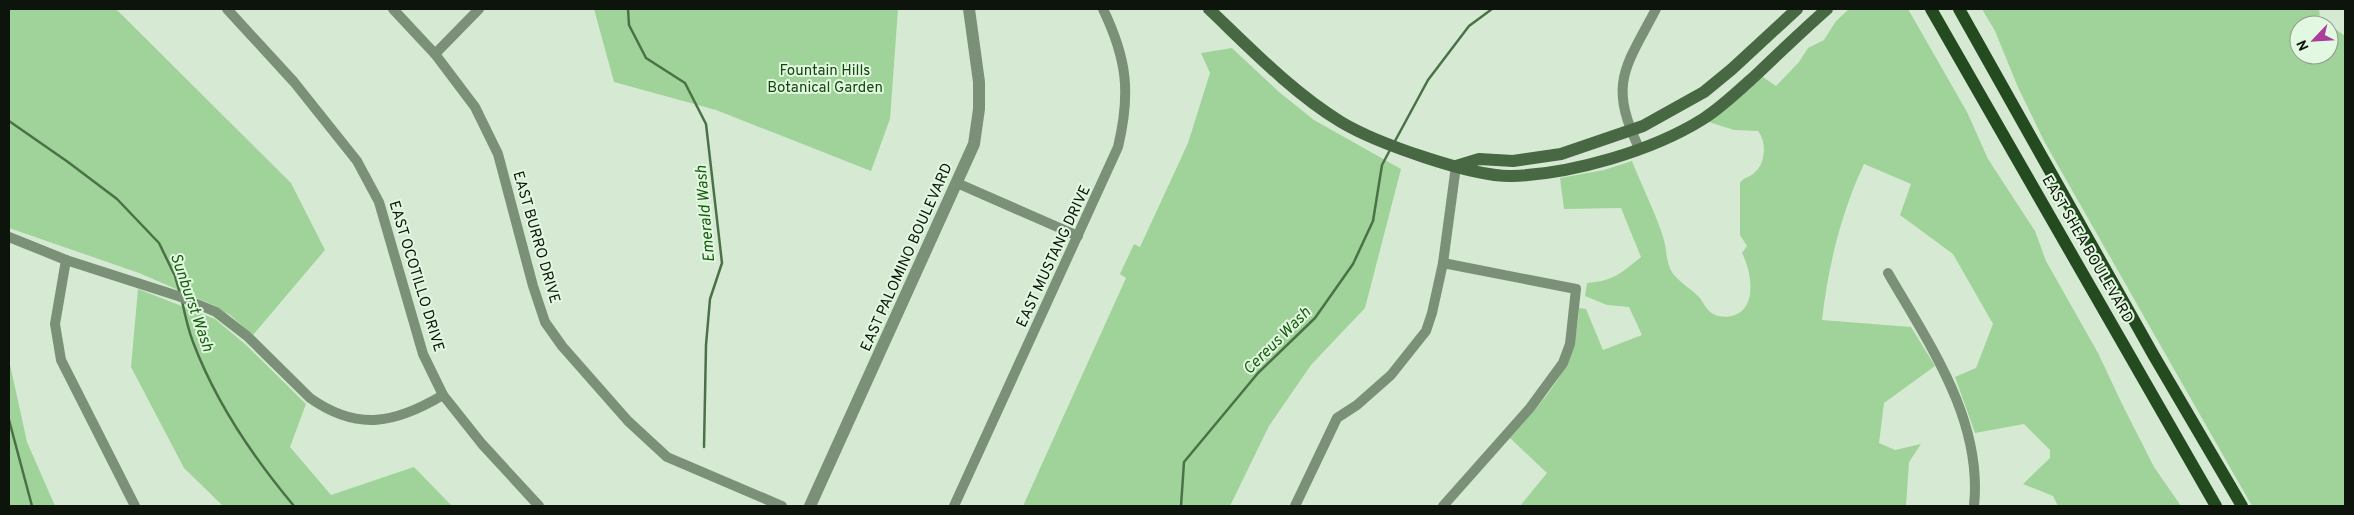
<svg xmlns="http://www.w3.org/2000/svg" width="2354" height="515" viewBox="0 0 2354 515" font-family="Overpass,sans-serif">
  <rect width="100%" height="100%" fill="#d6ead3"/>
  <!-- green -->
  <g fill="#9fd399" fill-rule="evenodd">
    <path d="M9,9H116L291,183L325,250L253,335L230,315L213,305L139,273L9,228Z"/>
    <path d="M594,9H898L890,119L871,171L716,110L614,82Z"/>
    <path d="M1849,9H1908L1967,112L1988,159L2035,231L2046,261L2098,353L2123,406L2154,467L2181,506H2058L2053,496L2023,484L2050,458V450L2024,424L1975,433L1955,377L1976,368L1993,324L1953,254L1900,215L1911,184L1864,164C1841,213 1828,267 1822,320L1911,327L1935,366L1884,403L1879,443L1895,450L1921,444L1909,462L1906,506H1520L1547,473L1510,438C1548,395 1576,368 1579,308L1586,309L1603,350L1642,335L1629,307L1607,305L1585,296L1587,283C1613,281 1620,274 1641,257L1621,208L1564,209L1560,178L1604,170L1632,161C1642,187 1656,213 1664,240C1667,251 1666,267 1675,276C1682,284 1691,289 1698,296C1704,302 1705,309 1713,314C1719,317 1728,318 1735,315C1758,306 1751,270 1742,253L1747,246L1740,235V183C1744,177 1748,178 1753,174C1766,165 1767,142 1758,131L1734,130L1709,122L1763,77L1776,86L1799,62L1808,48L1824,40L1836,21Z"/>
    <path d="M1982,9H2319L2320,18L2345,36V506H2252L2044,141L2017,85L1995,31ZM2299,25H2329V55H2299Z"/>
    <path d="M1232,48L1279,92L1314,120L1401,169L1365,308L1311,365L1269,426L1230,506H1023L1126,278L1120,274L1134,244L1140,247L1188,143L1210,73L1201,53Z"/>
    <path d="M138,289L215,319L245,344L306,404L290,447L331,495L414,467L452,506H223L184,468L131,367Z"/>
    <path d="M9,360L27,442L55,506H9Z"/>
  </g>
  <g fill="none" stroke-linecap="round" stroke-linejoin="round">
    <!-- stream -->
    <g stroke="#4b7147" stroke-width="2.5">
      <path d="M628,9L629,25L646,58L685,83L706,124L722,263L710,299L706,345L704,447"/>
      <path d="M9,121L68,162L117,199L159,243L175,276L180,294"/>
      <path d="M1395,141L1428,80L1469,26L1492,9"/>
      <path d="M182,301C185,315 188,329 193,342C216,403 252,456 294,506"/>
      <path d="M9,420L32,506"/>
      <path d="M1181,506L1184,462L1258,373L1315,318L1353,264L1373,221L1382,165L1391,148"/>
    </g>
    <!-- minor -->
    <g stroke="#7a9077" stroke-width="10">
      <path d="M227,9L294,82L357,161L379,202L423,354L443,395L482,444L539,506"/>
      <path d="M393,9L435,54L475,107L498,154L533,286L545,322L562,346L628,421L667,457L782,506"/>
      <path d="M435,54L479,9"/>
      <path d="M1639,148C1608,83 1625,68 1656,9"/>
      <path d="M957,183L1078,236"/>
      <path d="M9,237L66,260L178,296L216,312L247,336L310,398C358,432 396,423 443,395"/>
      <path d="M66,260L55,324L61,360L135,506"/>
      <path d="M1443,263L1576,289L1570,344L1563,363L1530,408L1443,506"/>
      <path d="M1888,273C1929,344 1983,420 1974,506"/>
      <path d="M954,506L1118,147C1131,93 1127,59 1103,9"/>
      <path d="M1295,506L1337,418L1357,405L1391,375L1426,331L1432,313L1443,263L1456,166"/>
    </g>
    <!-- tertiary -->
    <path stroke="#7a9077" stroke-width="12" d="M810,506L974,144L979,109V82L969,9"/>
    <!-- secondary -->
    <g stroke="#486844" stroke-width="12">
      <path d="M1209,9C1250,48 1292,92 1341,122C1376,143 1472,177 1512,176C1572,174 1652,151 1703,119C1722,107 1738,91 1755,76C1779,53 1802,31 1827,9"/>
      <path d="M1456,166L1479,159L1513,161L1561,154L1643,126L1704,92L1732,69L1797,9"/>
    </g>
    <!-- primary -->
    <g stroke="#244b20" stroke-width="12">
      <path d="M1931,9L2216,506"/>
      <path d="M1959,9L2154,356L2242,506"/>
    </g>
  </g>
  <g text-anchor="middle" stroke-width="4" stroke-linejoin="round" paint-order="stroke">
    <!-- park labels -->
    <g font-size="15" fill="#12470d" stroke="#e3f8e0">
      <text x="825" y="75">Fountain Hills<tspan x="825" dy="17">Botanical Garden</tspan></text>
    </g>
    <!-- street labels -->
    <g font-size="15" fill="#0d140c" stroke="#e3f8e0">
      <text transform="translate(537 237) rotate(74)" y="5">EAST BURRO DRIVE</text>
      <text transform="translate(2088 249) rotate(60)" y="5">EAST SHEA BOULEVARD</text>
      <text transform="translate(1053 256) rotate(-65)" y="5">EAST MUSTANG DRIVE</text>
      <text transform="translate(906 257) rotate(-66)" y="5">EAST PALOMINO BOULEVARD</text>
      <text transform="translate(417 276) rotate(73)" y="5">EAST OCOTILLO DRIVE</text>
    </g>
    <!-- water labels -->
    <g font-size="16" font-style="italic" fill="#175e11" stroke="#e3f8e0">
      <text transform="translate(704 214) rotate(-95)" y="6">Emerald Wash</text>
      <text transform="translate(193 302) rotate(71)" y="6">Sunburst Wash</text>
      <text transform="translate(1276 340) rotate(-45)" y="6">Cereus Wash</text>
    </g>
  </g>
  <!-- border -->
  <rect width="2354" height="515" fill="none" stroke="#0d140c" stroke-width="20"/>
  <!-- north arrow -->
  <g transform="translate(2314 40) rotate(245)"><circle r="24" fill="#e3f8e0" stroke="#8d9d8b"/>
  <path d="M0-4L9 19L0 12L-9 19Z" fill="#ab3d9b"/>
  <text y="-8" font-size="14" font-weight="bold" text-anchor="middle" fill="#0d140c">N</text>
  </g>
</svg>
